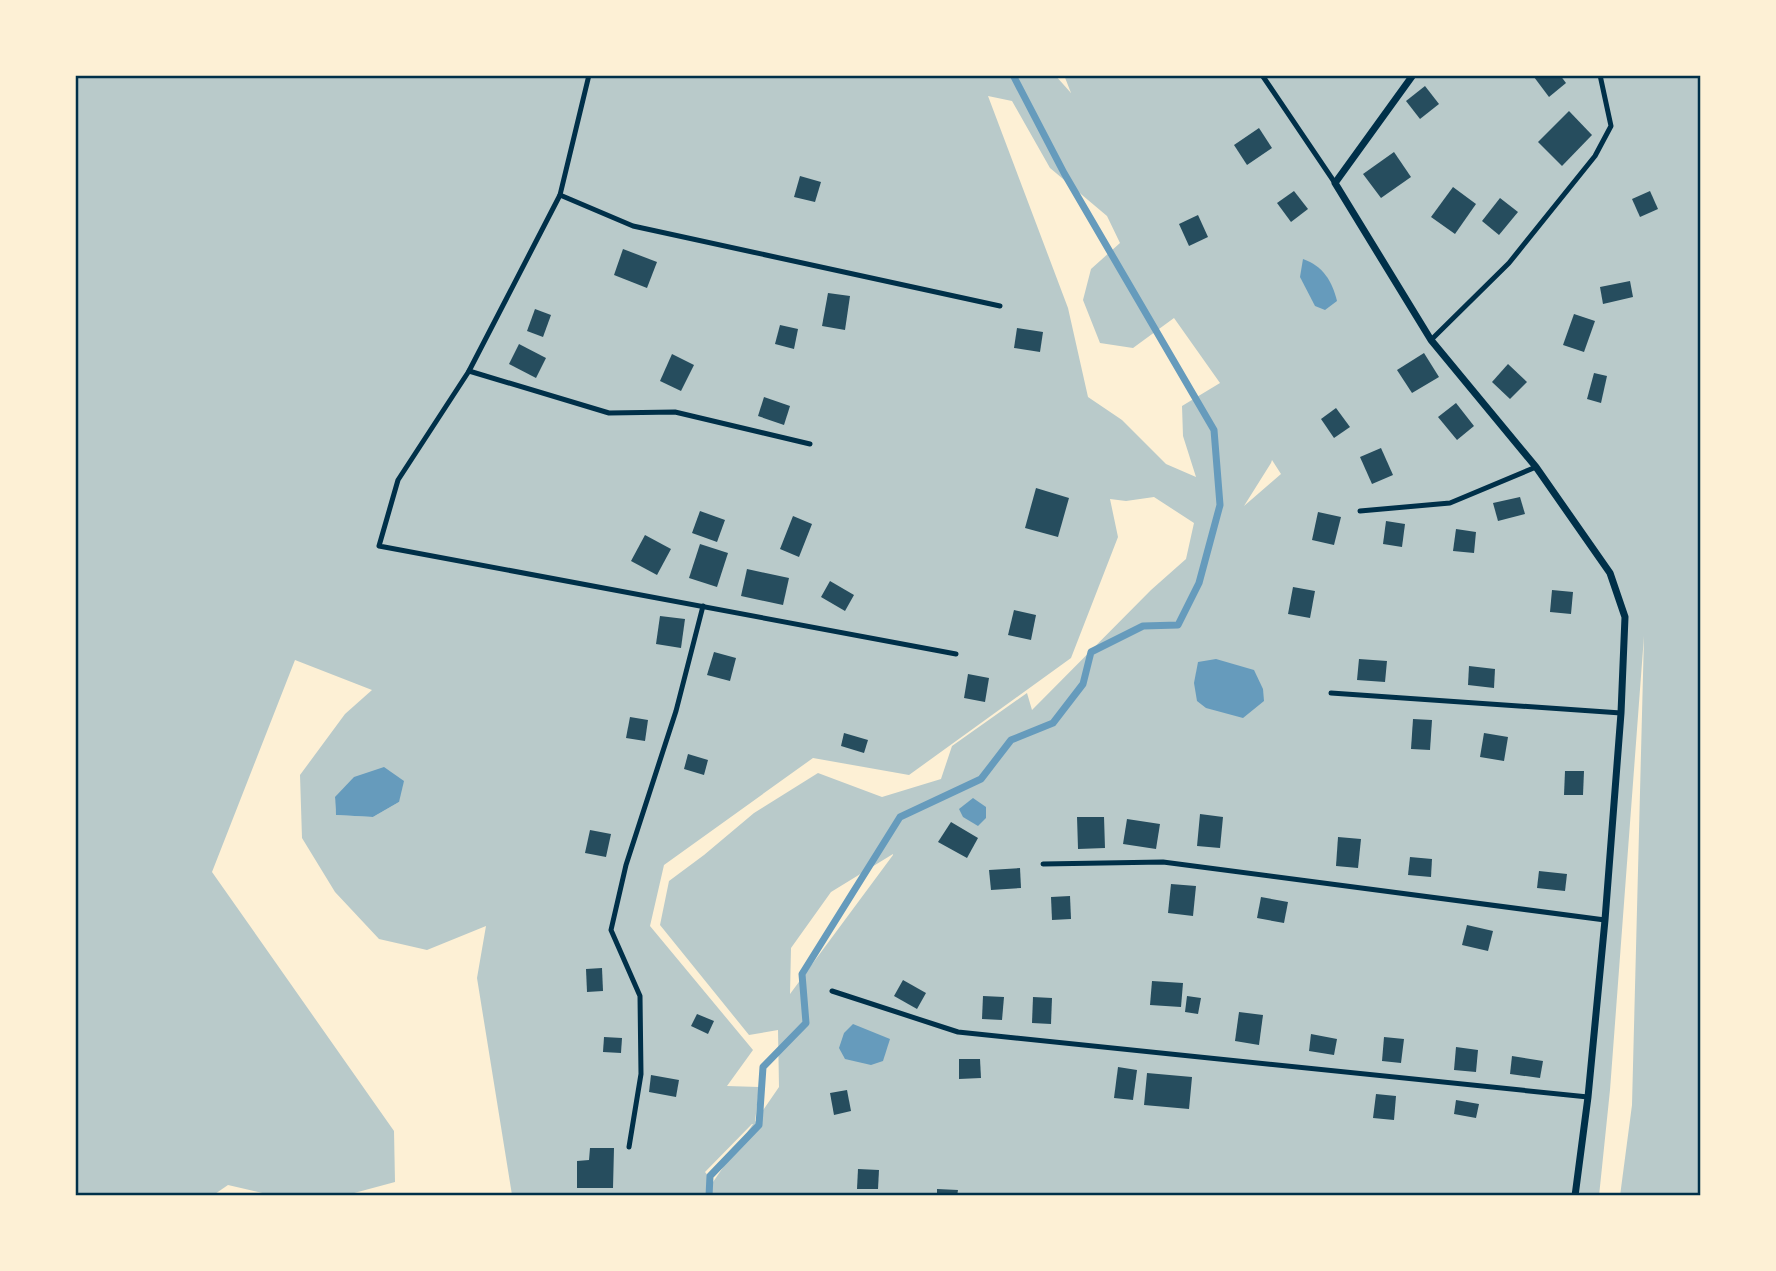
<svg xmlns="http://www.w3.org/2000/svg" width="1776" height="1271" viewBox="0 0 1776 1271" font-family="'Fira Sans',sans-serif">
  <rect width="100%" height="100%" fill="#fdf0d5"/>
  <!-- green -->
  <path fill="#b9caca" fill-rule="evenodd" d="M75,75H1055L1071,93L1064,75H1701V1196H1620L1632,1105L1644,636L1610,1090L1599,1196H509L512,1195L477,978L486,926L427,950L379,939L335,892L302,838L300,775L345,714L372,690L295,660L212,872L394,1131L395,1182L343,1196H275L228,1185L212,1196H75ZM988,96L1012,101L1050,168L1107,216L1120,243L1091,269L1083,300L1100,343L1133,348L1174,318L1220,383L1182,406L1183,436L1196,477L1166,464L1122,420L1088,397L1068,308ZM1272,460L1281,474L1244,506L1271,463ZM1154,497L1194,523L1186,559L1151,590L1032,710L1027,693L952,746L941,779L882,797L818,773L754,813L704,855L669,881L660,925L749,1035L778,1030L779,1087L755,1122L759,1087L727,1086L753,1050L650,926L664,865L813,758L909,775L1071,658L1118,537L1110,499L1126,501ZM335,797L399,802L373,817L336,815ZM893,854V855L790,994L791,948L831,892ZM752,1124H753L713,1182L705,1172Z"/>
  <!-- water -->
  <g fill="#669bbc">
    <path d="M1303,259C1323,266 1332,281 1337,301L1325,310L1315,306L1300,277Z"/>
    <path d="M1216,659L1254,670L1263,689L1264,701L1243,718L1206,708L1197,701L1194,683L1198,662Z"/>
    <path d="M384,767L404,781L399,802L373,817L336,815L335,797L354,777Z"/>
    <path d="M973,798L986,807V818L978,826L963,817L959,809Z"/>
    <path d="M853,1024L890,1039L883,1061L871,1065L845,1059L839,1048L844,1033Z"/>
  </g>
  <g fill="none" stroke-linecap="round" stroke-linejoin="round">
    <!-- stream -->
    <path stroke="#669bbc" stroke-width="7" d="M709,1196L710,1176L759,1125L763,1067L806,1023L802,974L900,817L981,779L1011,740L1053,723L1083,684L1091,652L1143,626L1178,625L1199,583L1220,505L1214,430L1064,173L1013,75"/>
  </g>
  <!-- building -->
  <g fill="#264d5e">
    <path d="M1536,75H1560L1566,83L1549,97L1534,77Z"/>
    <path d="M1425,86L1439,104L1420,119L1406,101Z"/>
    <path d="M1569,111L1592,135L1562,166L1538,142Z"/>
    <path d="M1259,128L1272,148L1247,165L1234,145Z"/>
    <path d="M1394,152L1411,177L1381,198L1363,174Z"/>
    <path d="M800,176L821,182L815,202L794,197Z"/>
    <path d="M1453,187L1476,204L1455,234L1431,217Z"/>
    <path d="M1294,191L1308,209L1291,222L1277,203Z"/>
    <path d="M1650,191L1658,209L1640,217L1632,199Z"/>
    <path d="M1500,198L1518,212L1499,235L1482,221Z"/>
    <path d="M1198,215L1208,237L1189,246L1179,224Z"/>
    <path d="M623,249L657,262L647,288L614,275Z"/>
    <path d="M1630,281L1633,297L1603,304L1600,287Z"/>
    <path d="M828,293L850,296L845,330L822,326Z"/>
    <path d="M535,309L551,315L543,337L527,331Z"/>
    <path d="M1574,314L1595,321L1584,352L1563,345Z"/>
    <path d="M780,325L798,329L794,349L775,344Z"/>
    <path d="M1017,328L1043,332L1040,352L1014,348Z"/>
    <path d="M519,344L546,358L536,378L509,364Z"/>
    <path d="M1424,353L1439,377L1412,393L1397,370Z"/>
    <path d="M672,354L694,365L681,391L660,381Z"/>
    <path d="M1508,364L1527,382L1510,399L1492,382Z"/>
    <path d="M1594,373L1607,376L1601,403L1587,399Z"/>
    <path d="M764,397L790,406L784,425L758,416Z"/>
    <path d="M1456,403L1474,426L1457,440L1438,417Z"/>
    <path d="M1336,408L1350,427L1334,438L1321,419Z"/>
    <path d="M1381,448L1393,475L1372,484L1360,457Z"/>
    <path d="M1036,488L1069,498L1058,537L1025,528Z"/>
    <path d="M1520,497L1525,514L1498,521L1493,503Z"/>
    <path d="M700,511L725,520L717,542L692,533Z"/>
    <path d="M1318,512L1341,517L1334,545L1312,540Z"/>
    <path d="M793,516L812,524L799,557L780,549Z"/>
    <path d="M1386,521L1405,524L1402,547L1383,544Z"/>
    <path d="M1456,529L1476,532L1474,553L1453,551Z"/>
    <path d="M645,535L671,549L657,575L631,561Z"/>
    <path d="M700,544L728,553L717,587L689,578Z"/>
    <path d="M747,569L789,578L783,605L741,596Z"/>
    <path d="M830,581L854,595L845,611L821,597Z"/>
    <path d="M1293,587L1315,591L1310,618L1288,614Z"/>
    <path d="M1552,590L1573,592L1571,614L1550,612Z"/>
    <path d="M1014,610L1036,615L1031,640L1008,635Z"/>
    <path d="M660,616L685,619L681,648L656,644Z"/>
    <path d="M714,652L736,658L730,681L707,675Z"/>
    <path d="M1359,659L1387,661L1385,682L1357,680Z"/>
    <path d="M1469,666L1495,669L1494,688L1468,685Z"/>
    <path d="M968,674L989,678L985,702L964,698Z"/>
    <path d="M630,717L648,720L645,741L626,738Z"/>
    <path d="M1413,719L1432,720L1430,750L1411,749Z"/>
    <path d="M844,733L868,740L864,753L841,746Z"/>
    <path d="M1484,733L1508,737L1504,761L1480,757Z"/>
    <path d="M688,754L708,760L704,775L684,769Z"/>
    <path d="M1565,771H1584L1583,795H1564Z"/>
    <path d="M1200,814L1223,817L1220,848L1197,846Z"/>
    <path d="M1077,817H1104L1105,848L1078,849Z"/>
    <path d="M1127,819L1160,824L1156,849L1123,844Z"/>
    <path d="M951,822L978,838L967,858L938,842Z"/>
    <path d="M590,830L611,834L606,857L585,853Z"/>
    <path d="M1338,837L1361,839L1358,868L1336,866Z"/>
    <path d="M1410,857L1432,859L1431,877L1408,875Z"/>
    <path d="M1020,868L1021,888L991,890L989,870Z"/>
    <path d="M1539,871L1567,874L1565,891L1537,888Z"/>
    <path d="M1171,884L1196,886L1193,916L1168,913Z"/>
    <path d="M1070,896L1071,919L1052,920L1051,897Z"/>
    <path d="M1261,897L1288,902L1284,923L1257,918Z"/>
    <path d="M1467,925L1493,931L1488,951L1462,945Z"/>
    <path d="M602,968L603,991L587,992L586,969Z"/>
    <path d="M903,980L926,993L917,1009L894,996Z"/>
    <path d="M1152,981L1183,983L1181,1007L1150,1005Z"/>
    <path d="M983,996L1004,997L1002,1020L982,1019Z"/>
    <path d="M1187,996L1201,998L1198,1014L1185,1012Z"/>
    <path d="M1033,997L1052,998L1051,1024L1032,1023Z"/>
    <path d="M1239,1012L1263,1015L1259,1045L1235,1041Z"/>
    <path d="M697,1014L714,1021L708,1034L691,1026Z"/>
    <path d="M1311,1034L1337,1039L1334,1055L1309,1051Z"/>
    <path d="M604,1037L622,1038L621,1053L603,1052Z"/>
    <path d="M1384,1037L1404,1039L1401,1063L1382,1061Z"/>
    <path d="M1456,1047L1478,1050L1476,1072L1454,1070Z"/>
    <path d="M1512,1056L1543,1061L1540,1078L1510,1074Z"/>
    <path d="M959,1059H980L981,1078L959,1079Z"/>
    <path d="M1118,1067L1137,1070L1133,1100L1114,1098Z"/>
    <path d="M1147,1073L1192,1077L1189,1109L1144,1105Z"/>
    <path d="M651,1075L679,1080L676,1097L649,1092Z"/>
    <path d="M847,1090L851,1111L834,1115L830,1093Z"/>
    <path d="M1376,1094L1396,1096L1394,1120L1373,1118Z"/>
    <path d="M1456,1100L1479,1104L1476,1118L1454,1114Z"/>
    <path d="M590,1148H614L613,1188H577V1161L589,1160Z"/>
    <path d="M858,1169L879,1170L878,1189H857Z"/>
    <path d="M937,1189L958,1190L957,1196H937Z"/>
  </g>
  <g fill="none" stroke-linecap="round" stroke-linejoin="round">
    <!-- service -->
    <g stroke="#003049" stroke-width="5">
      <path d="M589,75L560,195L469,371L609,413L675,412L810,444"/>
      <path d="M1262,75L1335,183"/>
      <path d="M560,195L633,226L1000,306"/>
      <path d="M1431,340L1509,263L1595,156L1611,126L1600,75"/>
      <path d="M469,371L398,480L379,546L956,654"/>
      <path d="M1360,511L1450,503L1536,467"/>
      <path d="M1331,693L1621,713"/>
      <path d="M1043,864L1163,862L1605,920"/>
      <path d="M832,991L958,1032L1588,1097"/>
      <path d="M629,1147L641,1074L640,996L611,930L626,865L676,711L703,606"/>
    </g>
    <!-- minor -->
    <path stroke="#003049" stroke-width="7" d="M1413,75L1335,183L1431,340L1536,467L1610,573L1625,617L1621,713L1605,920L1588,1097L1575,1196"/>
  </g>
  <!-- border -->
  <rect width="1776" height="1271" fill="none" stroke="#fdf0d5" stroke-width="154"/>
  <rect x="77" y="77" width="1622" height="1117" fill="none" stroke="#003049" stroke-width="2.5"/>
</svg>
